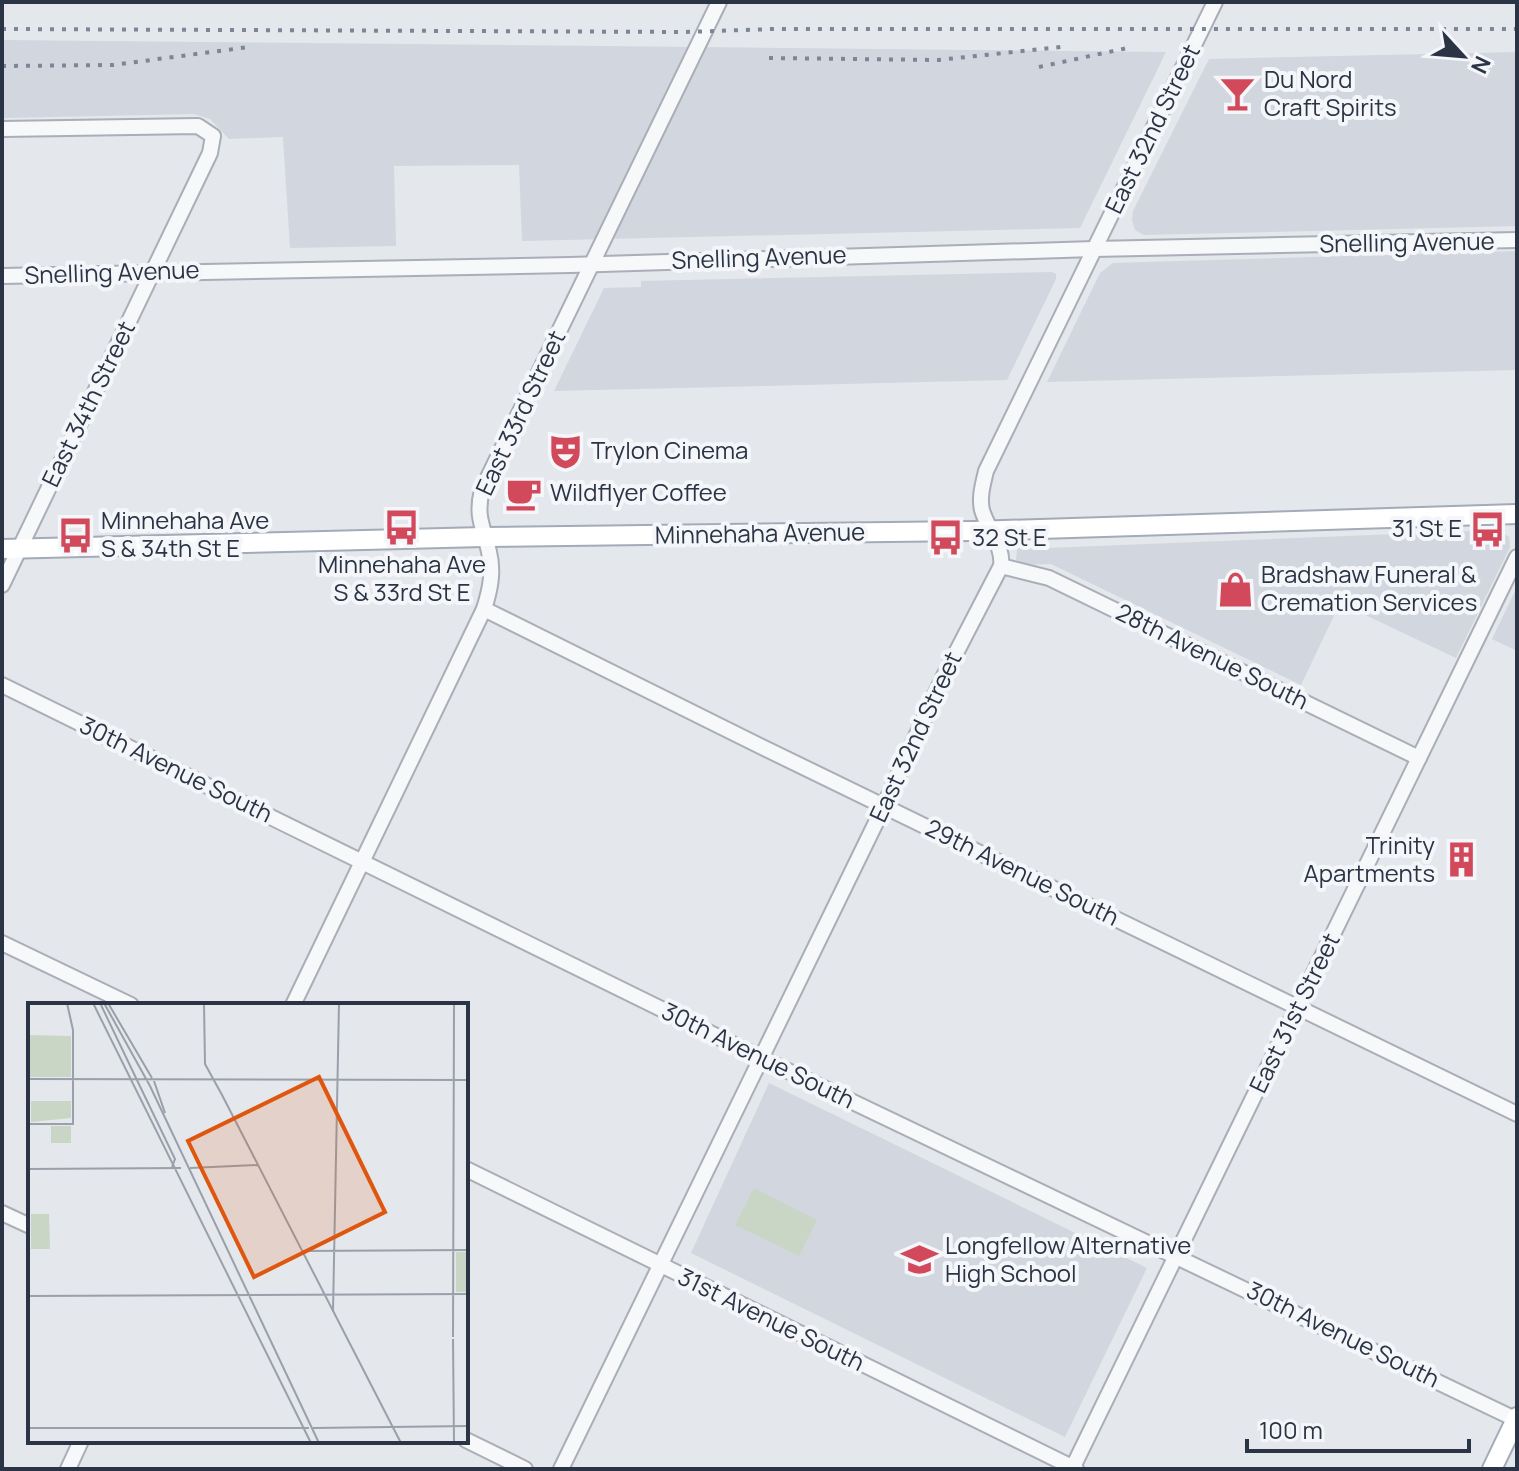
<svg xmlns="http://www.w3.org/2000/svg" width="1519" height="1471" viewBox="0 0 1519 1471" font-family="Manrope,sans-serif">
  <rect width="100%" height="100%" fill="#e4e7ec"/>
  <!-- built -->
  <g fill="#d2d6de">
    <path d="M1246,2H1517V4H1245Z"/>
    <path d="M2,40L698,47L1166,52L1080,228L522,241L519,165L394,166L396,246L290,248L283,137L229,139L210,119L194,114L2,118Z"/>
    <path d="M1517,52V226L1144,235L1135,230L1132,220L1133,211L1209,59Z"/>
    <path d="M1517,251V370L1047,382L1100,273L1113,263Z"/>
    <path d="M1052,272L1056,274V279L1007,380L554,391L604,288L641,287V281Z"/>
    <path d="M1499,530L1509,537L1510,547L1456,658L1340,603L1301,685L1051,564L1025,565L1016,560L1017,550L1023,545L1032,544L1047,548Z"/>
    <path d="M1517,587V651L1492,639Z"/>
    <path d="M769,1083L1147,1268L1065,1437L691,1253Z"/>
  </g>
  <!-- green -->
  <path fill="#c9d6c5" d="M754,1188L817,1220L799,1256L735,1225Z"/>
  <g fill="none" stroke-linecap="round" stroke-linejoin="round">
    <defs>
      <g id="minor">
        <path d="M2,129L198,126L213,136L210,153L2,585"/>
        <path d="M2,276L570,265L1094,249L1517,240"/>
        <path d="M1001,566L1049,578L1419,758"/>
        <path d="M484,609L760,746L1517,1114"/>
        <path d="M2,685L761,1058L1517,1420"/>
        <path d="M2,943L131,1005"/>
        <path d="M293,1005L484,609C490,590 494,572 489,552C484,527 475,518 482,490L719,2"/>
        <path d="M466,1169L1076,1469"/>
        <path d="M2,1213L30,1226"/>
        <path d="M466,1440L525,1469"/>
        <path d="M68,1469L81,1441"/>
        <path d="M561,1469L884,806L942,680L1001,566C1004,547 987,528 982,510C979,497 983,484 986,471L1215,2"/>
        <path d="M1072,1469L1517,557"/>
      </g>
      <g id="major">
        <path d="M2,549L484,537L973,531L1517,514"/>
        <path d="M1492,1469L1517,1417"/>
      </g>
    </defs>
    <!-- minor casing -->
    <use href="#minor" stroke="#a9aeb7" stroke-width="18"/>
    <!-- major casing -->
    <use href="#major" stroke="#a3abb8" stroke-width="22"/>
    <!-- minor -->
    <use href="#minor" stroke="#f7f8fa" stroke-width="14"/>
    <!-- major -->
    <use href="#major" stroke="#fff" stroke-width="18"/>
    <!-- rail -->
    <g stroke="#7d8696" stroke-width="4" stroke-dasharray="4 8" stroke-linecap="butt">
      <path d="M2,29L686,32L773,29H1517"/>
      <path d="M769,58L938,60L1061,47"/>
      <path d="M2,66L113,65L249,47"/>
      <path d="M1039,67L1132,47"/>
    </g>
  </g>
  <!-- icons -->
  <defs>
    <symbol id="bar-bare" viewBox="-9 -9 18 18"><path d="M-6-5H6L.8 .8V4.5H3.5V6h-7V4.5H-.8V.8Z" fill="#d1495b" stroke="#f4f6f9" stroke-width="2.5" paint-order="stroke"/></symbol>
    <symbol id="theatre-bare" viewBox="-9 -9 18 18"><path d="M-5-5.5Q0-4 5-5.5V0Q5 5 0 6Q-5 5-5 0ZM-3.3-2.5H-1v1.5H-3.3ZM1-2.5H3.3v1.5H1ZM-2.8 1Q0 5.5 2.8 1Z" fill="#d1495b" stroke="#f4f6f9" stroke-width="2.5" paint-order="stroke"/></symbol>
    <symbol id="cafe-bare" viewBox="-9 -9 18 18"><path d="M-5.5-4.5H6V0H3Q3 3.5 0 3.5H-2.5Q-5.5 3.5-5.5 0ZM3-3.2v2h1.7v-2ZM-6 4.5H4V6H-6Z" fill="#d1495b" stroke="#f4f6f9" stroke-width="2.5" paint-order="stroke"/></symbol>
    <symbol id="bus-bare" viewBox="-9 -9 18 18"><path d="M-5-6H5V4H4V6H2V4H-2V6H-4V4H-5ZM-3.5-4V0h7V-4ZM-3.5 1.2v1.5H-2V1.2ZM2 1.2v1.5H3.5V1.2Z" fill="#d1495b" stroke="#f4f6f9" stroke-width="2.5" paint-order="stroke"/></symbol>
    <symbol id="shop-bare" viewBox="-9 -9 18 18"><path d="M-5-2.5h2.3a2.7 3.5 0 0 1 5.4 0H5L5.5 6h-11ZM-1.5-2.5h3a1.5 2.3 0 0 0-3 0Z" fill="#d1495b" stroke="#f4f6f9" stroke-width="2.5" paint-order="stroke"/></symbol>
    <symbol id="building-bare" viewBox="-9 -9 18 18"><path d="M-4-6H4V6H1V3H-1V6H-4ZM-2.5-4.3h1.7v1.8h-1.7ZM.8-4.3h1.7v1.8H.8ZM-2.5-1h1.7V.8h-1.7ZM.8-1h1.7V.8H.8Z" fill="#d1495b" stroke="#f4f6f9" stroke-width="2.5" paint-order="stroke"/></symbol>
    <symbol id="school-bare" viewBox="-9 -9 18 18"><path d="M0-5L7-2L0 1L-7-2ZM-4 1L0 2.5L4 1V4Q0 6-4 4Z" fill="#d1495b" stroke="#f4f6f9" stroke-width="2.5" paint-order="stroke"/></symbol>
  </defs>
  <g fill-rule="evenodd">
    <use href="#bar-bare" x="1212" y="68" width="51" height="51"/>
    <use href="#theatre-bare" x="540" y="426" width="51" height="51"/>
    <use href="#cafe-bare" x="498" y="468" width="51" height="51"/>
    <use href="#bus-bare" x="376" y="502" width="51" height="51"/>
    <use href="#bus-bare" x="1462" y="504" width="51" height="51"/>
    <use href="#bus-bare" x="50" y="510" width="51" height="51"/>
    <use href="#bus-bare" x="920" y="512" width="51" height="51"/>
    <use href="#shop-bare" x="1210" y="564" width="51" height="51"/>
    <use href="#building-bare" x="1436" y="834" width="51" height="51"/>
    <use href="#school-bare" x="894" y="1234" width="51" height="51"/>
  </g>
  <g text-anchor="middle" stroke-width="8" stroke-linejoin="round" paint-order="stroke">
    <!-- poi labels -->
    <g font-size="24" fill="#2b3445" stroke="#f4f6f9" text-anchor="start">
      <text x="1264" y="88">Du Nord<tspan x="1264" dy="28">Craft Spirits</tspan></text>
      <text x="591" y="459">Trylon Cinema</text>
      <text x="550" y="501">Wildflyer Coffee</text>
      <text x="101" y="529">Minnehaha Ave<tspan x="101" dy="28">S &amp; 34th St E</tspan></text>
      <text x="1462" y="537" text-anchor="end">31 St E</text>
      <text x="972" y="546">32 St E</text>
      <text x="402" y="573" text-anchor="middle">Minnehaha Ave<tspan x="402" dy="28">S &amp; 33rd St E</tspan></text>
      <text x="1261" y="583">Bradshaw Funeral &amp;<tspan x="1261" dy="28">Cremation Services</tspan></text>
      <text x="1435" y="854" text-anchor="end">Trinity<tspan x="1435" dy="28">Apartments</tspan></text>
      <text x="945" y="1254">Longfellow Alternative<tspan x="945" dy="28">High School</tspan></text>
    </g>
    <!-- street labels -->
    <g font-size="24" fill="#2b3445" stroke="#f4f6f9">
      <text transform="translate(1153 129) rotate(-64)" y="8">East 32nd Street</text>
      <text transform="translate(1407 243) rotate(-1)" y="8">Snelling Avenue</text>
      <text transform="translate(759 258) rotate(-2)" y="8">Snelling Avenue</text>
      <text transform="translate(112 273) rotate(-2)" y="8">Snelling Avenue</text>
      <text transform="translate(89 404) rotate(-64)" y="8">East 34th Street</text>
      <text transform="translate(521 413) rotate(-65)" y="8">East 33rd Street</text>
      <text transform="translate(760 534) rotate(-1)" y="8">Minnehaha Avenue</text>
      <text transform="translate(1212 657) rotate(26)" y="8">28th Avenue South</text>
      <text transform="translate(916 737) rotate(-65)" y="8">East 32nd Street</text>
      <text transform="translate(176 770) rotate(26)" y="8">30th Avenue South</text>
      <text transform="translate(1022 873) rotate(26)" y="8">29th Avenue South</text>
      <text transform="translate(1295 1013) rotate(-64)" y="8">East 31st Street</text>
      <text transform="translate(758 1056) rotate(26)" y="8">30th Avenue South</text>
      <text transform="translate(771 1320) rotate(26)" y="8">31st Avenue South</text>
      <text transform="translate(1343 1335) rotate(26)" y="8">30th Avenue South</text>
    </g>
  </g>
  <!-- overview -->
  <g transform="translate(28 1003)">
    <rect width="440" height="440" fill="#e4e7ec"/>
    <path d="M0,0L2,32L43,33V74H0ZM3,98H43V115L3,119ZM23,123H43V140H23ZM3,211H21L22,246H3ZM428,249H440V289H428Z" fill="#c9d6c5"/>
    <path fill="none" stroke="#9a9fa9" stroke-width="2" d="M65,0L283,440M76,0L122,83L291,440M80,0L124,75M176,0L177,61L194,92M73,2L108,75M108,75L147,156L144,164M0,76L440,77M126,78L137,110M193,90L373,440M0,121H45V27L39,0M162,165L230,162M0,166L153,165M274,248L440,247M0,293L440,291M305,309L311,0M425,334L426,0M425,336L426,440M0,425H281M285,425L440,423"/>
    <path fill="#df570f" fill-opacity="0.15" stroke="#df570f" stroke-width="4" d="M291,74L357,209L226,274L160,138Z"/>
    <rect width="440" height="440" fill="none" stroke="#2b3445" stroke-width="4"/>
  </g>
  <!-- border -->
  <rect width="1519" height="1471" fill="none" stroke="#2b3445" stroke-width="8"/>
  <!-- north arrow -->
  <g transform="translate(1463 56) rotate(116)" stroke="#f4f6f9" stroke-width="6" paint-order="stroke">
  <path d="M0-6L14 30L0 20L-14 30Z" fill="#2b3445"/>
  <text y="-12" font-size="22" font-weight="bold" text-anchor="middle" fill="#2b3445">N</text>
  </g>
  <!-- scale -->
  <path d="M1247 1439v12h222v-12" fill="none" stroke="#2b3445" stroke-width="4"/>
  <text x="1259" y="1439" font-size="24" fill="#2b3445" stroke="#f4f6f9" stroke-width="6" paint-order="stroke">100 m</text>
</svg>
